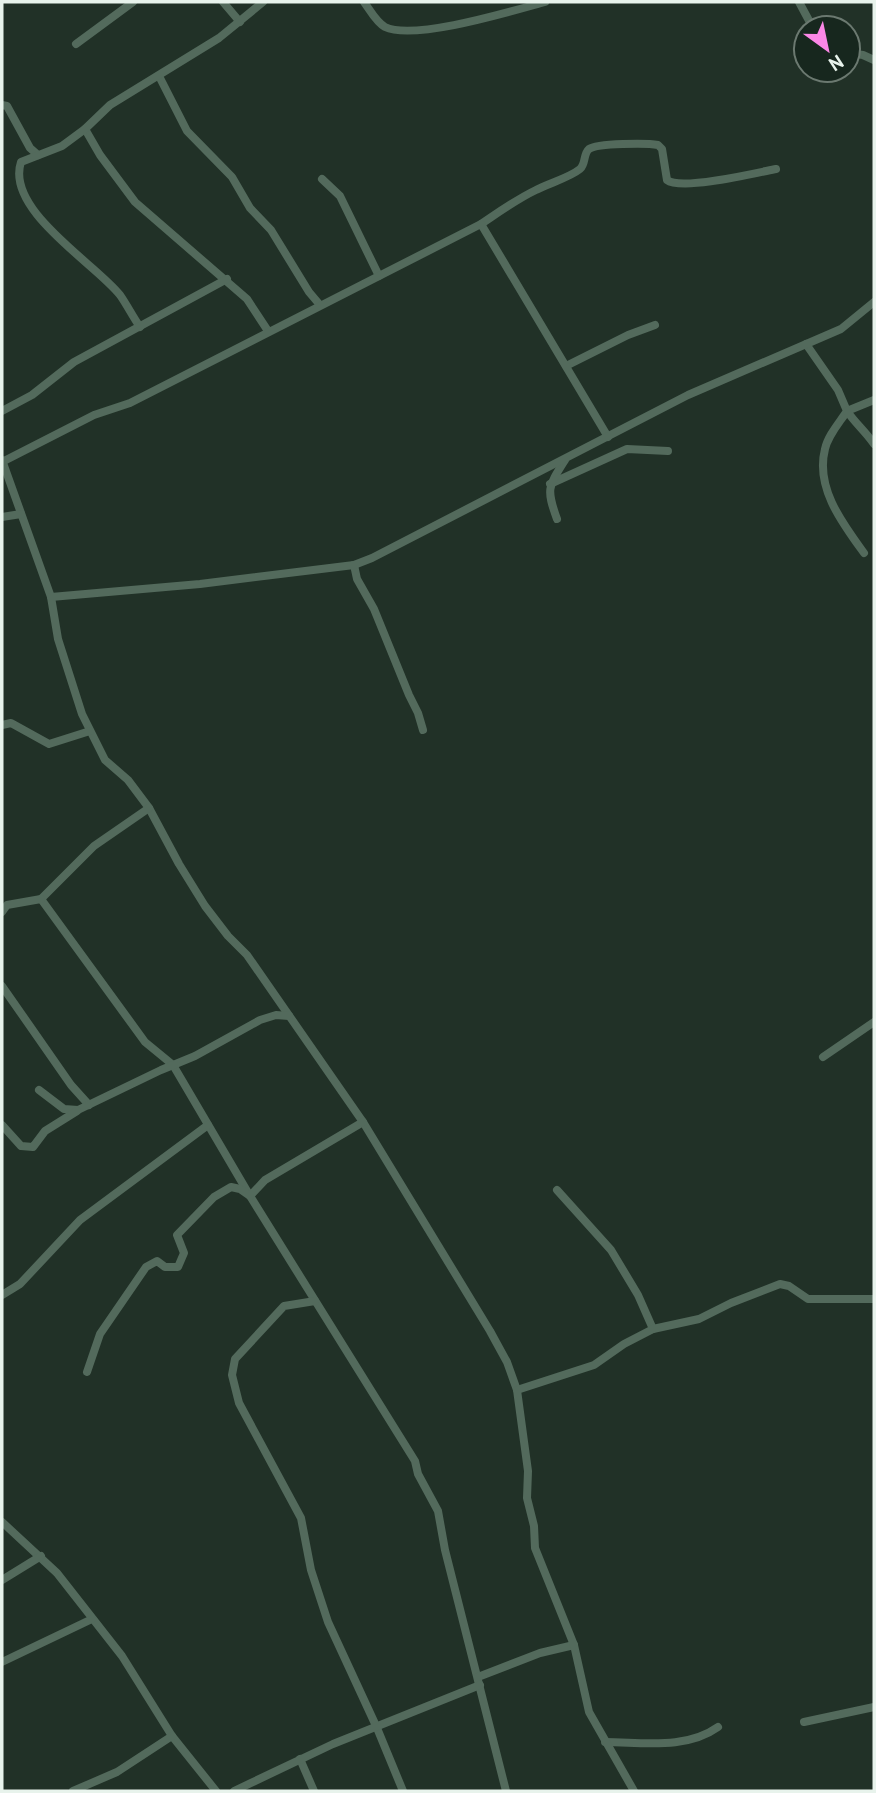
<svg xmlns="http://www.w3.org/2000/svg" width="876" height="1793" viewBox="0 0 876 1793" font-family="'PT Sans',sans-serif">
  <rect width="100%" height="100%" fill="#213127"/>
  <g fill="none" stroke-linecap="round" stroke-linejoin="round">
    <!-- minor -->
    <g stroke="#536a5c" stroke-width="8">
      <path d="M223,2L240,22"/>
      <path d="M364,2C370,10 376,22 385,27C414,41 512,11 545,2"/>
      <path d="M799,2L813,28"/>
      <path d="M76,44L133,2"/>
      <path d="M848,61L856,54L863,55L874,60"/>
      <path d="M159,76L187,131L232,177L250,208L271,230L309,292L320,305"/>
      <path d="M2,105L7,106L30,148L38,155"/>
      <path d="M85,129L100,155L135,202L247,299L268,331"/>
      <path d="M322,179L340,196L379,276"/>
      <path d="M481,224C499,212 517,199 536,190C549,183 569,178 580,169C586,164 583,154 589,149C597,143 648,143 658,145L662,149L667,180C681,191 756,173 776,169"/>
      <path d="M140,327C133,317 127,305 120,295C96,264 5,210 21,162L62,146L85,129L110,105L219,38L263,2"/>
      <path d="M806,344L838,390L847,411C840,422 828,435 825,449C815,488 843,524 864,553"/>
      <path d="M566,366L628,335L655,325"/>
      <path d="M874,400L847,411C855,423 866,432 874,444"/>
      <path d="M2,411L32,395L74,362L227,279"/>
      <path d="M2,460L51,597L58,639L82,714L105,760L128,780L149,808L179,864L205,906L228,936L247,955L363,1122L490,1331L507,1362L517,1390"/>
      <path d="M2,462L94,415L130,403L481,224L608,437"/>
      <path d="M550,484L627,449L668,451"/>
      <path d="M2,517L21,514"/>
      <path d="M557,519C546,489 548,487 565,460"/>
      <path d="M354,565L357,579L374,609L409,695L418,713L423,730"/>
      <path d="M51,597L200,584L354,565L372,558L688,395L841,329L874,302"/>
      <path d="M2,725L11,723L49,744L90,731"/>
      <path d="M149,808L94,846L41,899L145,1042L173,1065L250,1196L415,1461L418,1474L438,1511L445,1550L506,1791"/>
      <path d="M2,912L7,905L41,899"/>
      <path d="M2,986L71,1085L89,1105"/>
      <path d="M823,1057L874,1022"/>
      <path d="M39,1090L64,1109L78,1110L161,1070L195,1056L260,1020L276,1015L289,1016"/>
      <path d="M2,1125L21,1146L33,1147L45,1131L77,1111"/>
      <path d="M557,1190L611,1250L638,1295L653,1329"/>
      <path d="M2,1295L20,1284L80,1220L208,1125"/>
      <path d="M315,1301L284,1306L235,1359L232,1375L239,1403L301,1518L311,1570L328,1622L377,1728L403,1791"/>
      <path d="M87,1372L100,1334L146,1267L157,1261L165,1267H178L184,1253L177,1235L214,1197L231,1187L240,1189L250,1196L265,1180L363,1122"/>
      <path d="M2,1522L57,1573L122,1656L172,1736L216,1791"/>
      <path d="M2,1580L41,1556"/>
      <path d="M2,1662L92,1619"/>
      <path d="M478,1677L540,1653L574,1645"/>
      <path d="M804,1722L874,1707"/>
      <path d="M605,1742C642,1742 686,1750 718,1727"/>
      <path d="M300,1759L314,1791"/>
      <path d="M73,1791L117,1772L172,1736"/>
      <path d="M234,1791L333,1744L480,1685"/>
      <path d="M634,1791L589,1712L574,1645L535,1548L534,1526L527,1498L528,1471L517,1390L594,1365L624,1344L653,1329L699,1319L731,1303L780,1284L789,1286L808,1299H874"/>
    </g>
  </g>
  <!-- border -->
  <rect width="876" height="1793" fill="none" stroke="#e8f3ec" stroke-width="7"/>
  <!-- north arrow -->
  <g transform="translate(827 49) rotate(147)"><circle r="33" fill="#17271e" stroke="#6b7970" stroke-width="2"/>
  <path d="M0-5L12 26L0 18L-12 26Z" fill="#fb87e6"/>
  <text y="-10" font-size="19" font-weight="bold" text-anchor="middle" fill="#e8f3ec">N</text>
  </g>
</svg>
